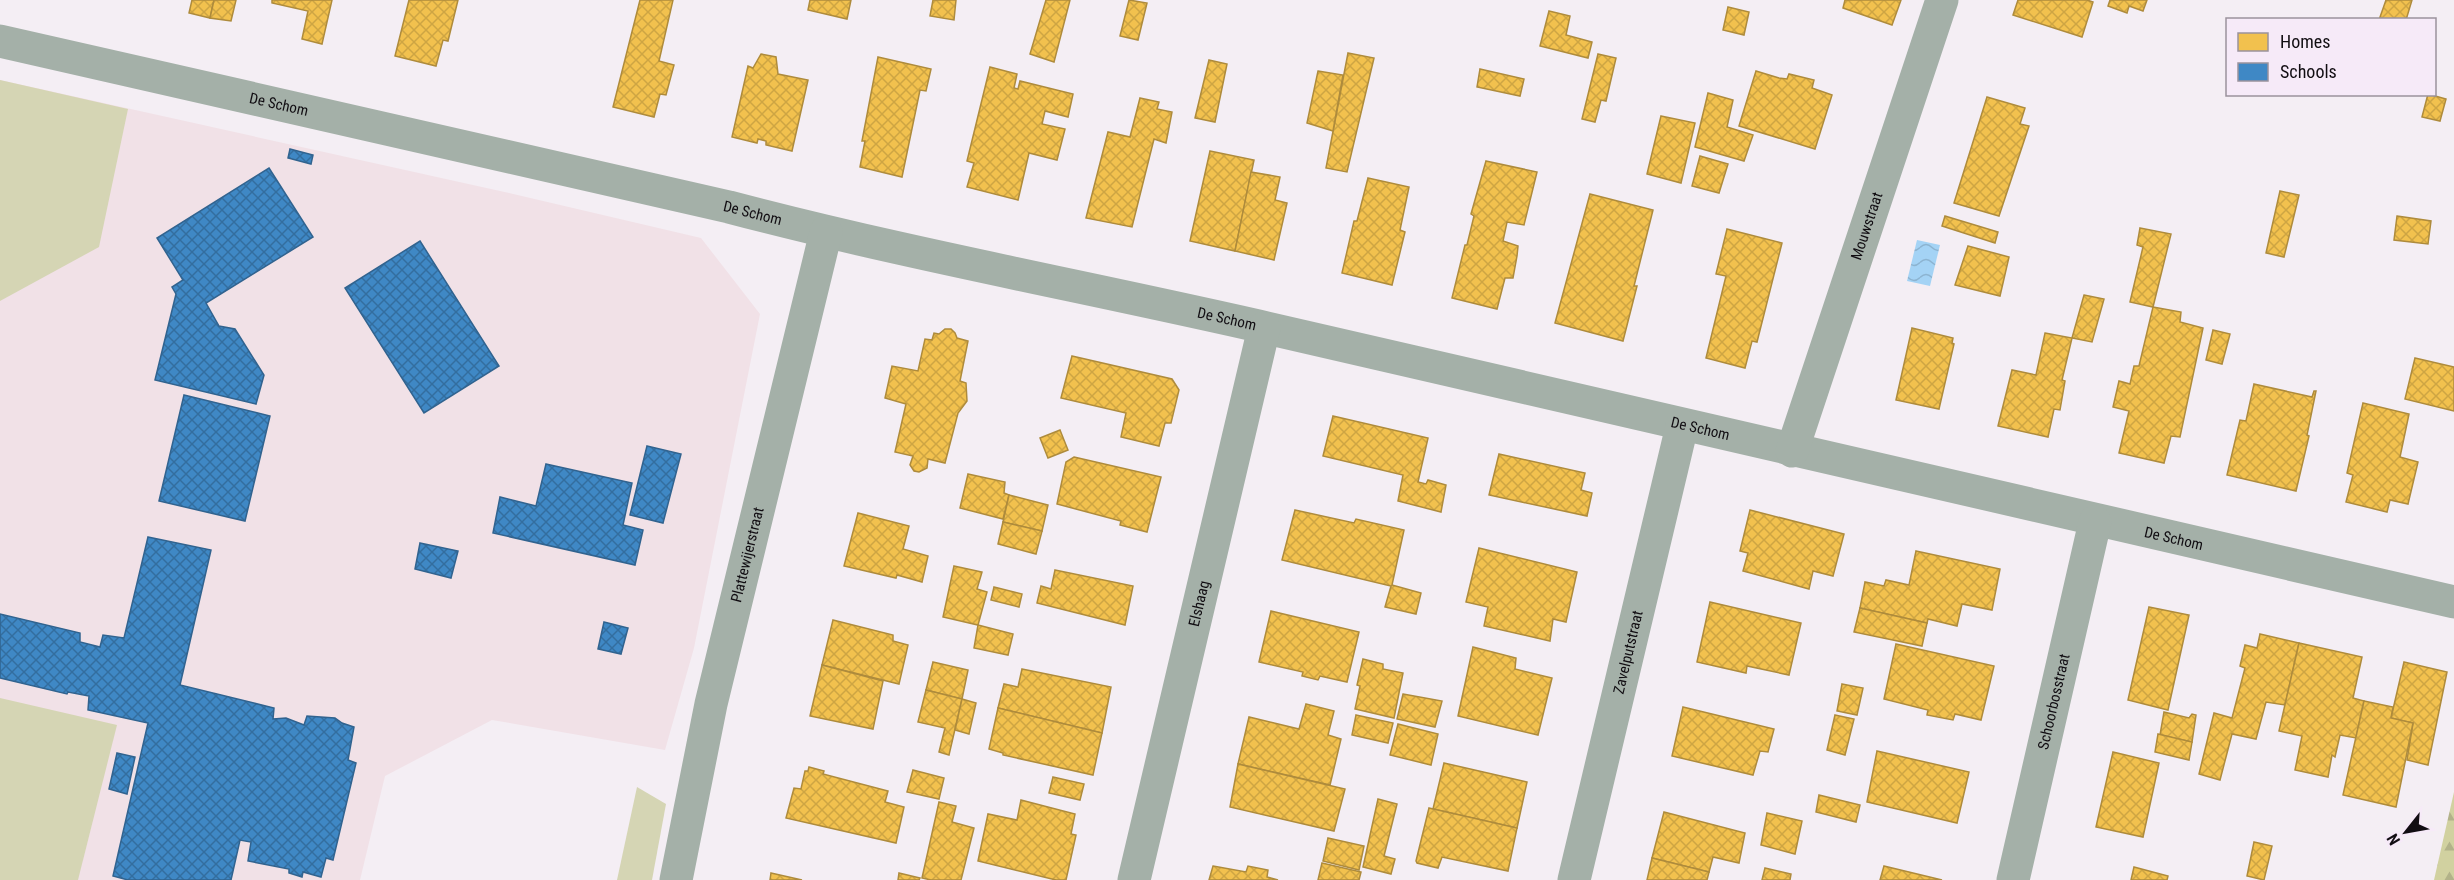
<svg xmlns="http://www.w3.org/2000/svg" width="2454" height="880" viewBox="0 0 2454 880" font-family="'Roboto Condensed',sans-serif">
  <defs>
    <pattern id="forest-firs" width="22" height="20" patternUnits="userSpaceOnUse" patternTransform="scale(1.5)"><rect width="22" height="20" fill="#d1d1a0"/><path d="M5 1l3.5 6h-7zM16 11l3.5 6h-7z" fill="#b2b289"/></pattern>
    <pattern id="water-waves" width="16" height="10" patternUnits="userSpaceOnUse" patternTransform="scale(1.5)"><rect width="16" height="10" fill="#a4d3f5"/><path d="M0 5q4-4 8 0t8 0" fill="none" stroke="#8cb4d1"/></pattern>
    <pattern id="homes-cross-hatch" width="8" height="8" patternUnits="userSpaceOnUse" patternTransform="scale(1.5)"><rect width="8" height="8" fill="#f2c14e"/><path d="M0 0l8 8M0 8l8-8" fill="none" stroke="#cea543"/></pattern>
    <pattern id="schools-cross-hatch" width="8" height="8" patternUnits="userSpaceOnUse" patternTransform="scale(1.5)"><rect width="8" height="8" fill="#3f88c5"/><path d="M0 0l8 8M0 8l8-8" fill="none" stroke="#336e9f"/></pattern>
  </defs>
  <rect width="100%" height="100%" fill="#f4eef4"/>
  <!-- education -->
  <path fill="#f1e1e7" d="M0,80L509,193L701,238L760,314L694,648L665,750L492,720L385,776L360,880H0Z"/>
  <!-- grass -->
  <g fill="#d5d5b4">
    <path d="M0,80L128,109L99,247L0,301Z"/>
    <path d="M0,698L117,725L78,880H0Z"/>
    <path d="M637,787L666,804L652,880H617Z"/>
  </g>
  <!-- forest -->
  <path fill="url(#forest-firs)" d="M2454,792V880H2434Z"/>
  <!-- water -->
  <path fill="url(#water-waves)" d="M1917,240L1940,245L1930,286L1907,281Z"/>
  <!-- homes -->
  <g fill="url(#homes-cross-hatch)" stroke="#ae8b3c" stroke-width="1.5">
    <path d="M192,0H214L210,18L189,13Z"/>
    <path d="M214,0H236L231,21L210,18Z"/>
    <path d="M272,0H332L322,44L302,39L308,11L272,3Z"/>
    <path d="M409,0H458L448,41L443,40L436,66L395,56Z"/>
    <path d="M640,0H673L659,61L674,65L666,95L660,94L654,117L613,107Z"/>
    <path d="M810,0H851L847,19L808,10Z"/>
    <path d="M933,0H956L954,20L930,16Z"/>
    <path d="M1046,0H1070L1054,62L1030,54Z"/>
    <path d="M1129,0L1147,3L1138,40L1120,36Z"/>
    <path d="M1845,0H1901L1892,25L1843,8Z"/>
    <path d="M2018,0H2087L2093,2L2082,37L2013,15Z"/>
    <path d="M2110,0H2147L2143,11L2129,6L2127,13L2108,6Z"/>
    <path d="M2386,0H2412L2406,20H2379Z"/>
    <path d="M1728,7L1749,12L1744,35L1723,30Z"/>
    <path d="M1549,11L1570,16L1566,35L1592,42L1588,58L1540,46Z"/>
    <path d="M1348,53L1374,58L1347,172L1326,168Z"/>
    <path d="M761,54L776,57L778,74L808,80L792,151L766,145V141L758,139L757,143L732,137L748,66L753,68Z"/>
    <path d="M1598,54L1616,58L1606,101L1601,100L1595,122L1582,119Z"/>
    <path d="M878,57L931,69L926,91L920,90L902,177L860,167L865,141H862Z"/>
    <path d="M1209,60L1227,64L1215,122L1195,118Z"/>
    <path d="M990,67L1017,74L1014,88L1018,89L1020,81L1073,94L1068,117L1045,111L1042,124L1065,129L1057,160L1029,153L1018,200L967,187L974,163L967,161Z"/>
    <path d="M1480,69L1524,79L1520,96L1477,87Z"/>
    <path d="M1318,71L1343,75L1333,131L1307,123Z"/>
    <path d="M1756,71L1779,78L1787,79L1789,74L1814,80L1812,88L1832,95L1815,149L1739,126Z"/>
    <path d="M1708,93L1733,100L1727,127L1753,135L1744,161L1695,147Z"/>
    <path d="M2428,94L2446,99L2440,121L2422,117Z"/>
    <path d="M1987,97L2025,108L2020,124L2029,126L1999,216L1954,203Z"/>
    <path d="M1140,98L1159,102L1157,109L1172,112L1166,143L1154,139L1132,227L1086,218L1108,132L1130,137Z"/>
    <path d="M1661,116L1695,123L1681,183L1647,174Z"/>
    <path d="M1210,151L1254,160L1235,251L1190,241Z"/>
    <path d="M1700,156L1728,164L1719,193L1692,186Z"/>
    <path d="M1486,161L1537,172L1524,225L1507,222L1503,241L1518,246L1517,256L1513,278H1505L1497,309L1452,298L1465,245H1467L1474,216L1471,214Z"/>
    <path d="M1251,172L1280,177L1275,200L1287,203L1274,260L1235,251Z"/>
    <path d="M1368,178L1409,187L1400,230L1405,232L1392,285L1342,273L1354,221H1357Z"/>
    <path d="M2280,191L2299,195L2284,257L2266,253Z"/>
    <path d="M1590,194L1653,210L1634,286H1637L1623,341L1555,323Z"/>
    <path d="M1945,216L1998,232L1995,243L1942,226Z"/>
    <path d="M2397,216L2431,221L2428,244L2394,240Z"/>
    <path d="M2140,228L2171,234L2153,307L2130,302L2143,247L2137,245Z"/>
    <path d="M1727,229L1782,243L1757,342L1752,341L1745,368L1706,358L1726,276L1716,274Z"/>
    <path d="M1968,246L2009,257L2000,296L1955,285Z"/>
    <path d="M2084,295L2104,299L2092,342L2072,338Z"/>
    <path d="M2153,307L2181,312L2180,322L2203,328L2180,437L2171,436L2164,463L2119,453L2129,411L2113,407L2119,381L2130,384L2134,366H2139Z"/>
    <path d="M1912,328L1953,338L1952,343L1954,344L1939,409L1896,400Z"/>
    <path d="M945,329H951L955,333L957,338L968,341L960,381L966,383L967,401L958,413L945,463L928,459L927,468L919,472L914,471L910,465L913,456L895,452L906,404L885,398L892,366L918,371L925,339L932,340L934,333L939,334Z"/>
    <path d="M2213,330L2230,334L2222,364L2206,360Z"/>
    <path d="M2045,333L2072,338L2062,380L2065,381L2060,410L2054,409L2048,437L1998,426L2012,370L2036,375Z"/>
    <path d="M1072,356L1172,379L1179,390L1171,423H1165L1159,446L1121,437L1126,413L1061,398Z"/>
    <path d="M2415,358L2454,367V411L2405,399Z"/>
    <path d="M2254,384L2312,397L2314,391H2316L2307,435L2309,436L2296,491L2227,475L2240,420L2246,421Z"/>
    <path d="M2363,403L2409,414L2400,457L2418,462L2408,504L2390,500L2387,512L2346,502L2353,475L2347,473Z"/>
    <path d="M1333,416L1428,438L1418,482L1426,484L1428,480L1446,485L1441,512L1398,501L1403,475L1323,456Z"/>
    <path d="M1060,430L1068,450L1048,458L1040,438Z"/>
    <path d="M1499,454L1585,473L1581,490L1592,493L1587,516L1489,495Z"/>
    <path d="M1074,457L1161,477L1147,532L1120,525L1121,521L1057,504L1066,462Z"/>
    <path d="M968,474L1005,482L1004,493L1009,495L1003,519L960,508Z"/>
    <path d="M1009,495L1048,505L1042,531L1003,522Z"/>
    <path d="M1295,510L1354,523L1356,519L1404,530L1392,585L1421,593L1416,614L1385,607L1391,586L1282,560Z"/>
    <path d="M1750,510L1844,534L1833,576L1813,571L1809,589L1743,571L1748,553L1740,551Z"/>
    <path d="M858,513L909,526L903,549L928,556L922,582L897,575L896,578L844,566Z"/>
    <path d="M1003,522L1042,531L1036,554L998,544Z"/>
    <path d="M1479,548L1577,572L1566,622L1553,619L1550,641L1484,626L1488,607L1466,602Z"/>
    <path d="M1916,551L2000,569L1992,610L1962,604L1957,626L1928,619L1927,623L1860,608L1865,582L1884,586L1886,580L1909,585Z"/>
    <path d="M954,566L982,572L977,589L987,592L978,625L943,617Z"/>
    <path d="M1055,570L1133,586L1125,625L1037,603L1041,586L1051,589Z"/>
    <path d="M994,587L1022,594L1019,607L991,600Z"/>
    <path d="M1710,602L1801,623L1789,675L1747,666L1746,673L1697,662Z"/>
    <path d="M2149,607L2189,615L2168,710L2128,700Z"/>
    <path d="M1860,608L1927,623L1922,646L1854,632Z"/>
    <path d="M1271,611L1359,632L1347,682L1320,676L1318,680L1302,676L1303,672L1259,662Z"/>
    <path d="M833,620L893,635V641L908,645L899,684L822,665Z"/>
    <path d="M978,625L1013,634L1008,655L974,648Z"/>
    <path d="M2260,634L2299,643L2285,705L2266,702L2256,739L2232,734L2220,780L2199,774L2214,713L2232,718L2245,668L2240,666L2245,645L2257,648Z"/>
    <path d="M2299,643L2362,657L2353,698L2364,701L2356,738L2340,735L2335,757L2332,755L2328,777L2295,770L2302,736L2279,731Z"/>
    <path d="M1896,644L1994,666L1981,720L1955,714L1953,720L1927,715L1928,710L1884,699Z"/>
    <path d="M1473,647L1516,658L1515,669L1552,678L1538,735L1458,716Z"/>
    <path d="M1363,659L1383,664V669L1403,673L1394,718L1355,709L1360,686L1357,685Z"/>
    <path d="M933,662L968,670L962,699L926,690Z"/>
    <path d="M2404,662L2447,672L2428,765L2407,760L2413,723L2391,718Z"/>
    <path d="M822,665L883,681L873,729L810,716Z"/>
    <path d="M1022,669L1111,687L1102,733L998,708L1004,684L1018,687Z"/>
    <path d="M1842,684L1863,688L1857,715L1837,711Z"/>
    <path d="M926,690L962,699L949,755L939,752L945,728L918,722Z"/>
    <path d="M1403,694L1442,701L1435,727L1397,719Z"/>
    <path d="M962,699L976,703L969,734L955,730Z"/>
    <path d="M2364,701L2393,707L2391,718L2413,723L2396,807L2343,795Z"/>
    <path d="M1306,704L1334,711L1328,735L1341,739L1330,785L1238,764L1249,717L1299,729Z"/>
    <path d="M1683,707L1774,729L1768,752L1760,751L1753,775L1672,756Z"/>
    <path d="M998,708L1102,733L1093,775L1003,755V753L989,749Z"/>
    <path d="M2164,712L2189,718L2192,714L2196,715L2192,742L2160,735Z"/>
    <path d="M1356,715L1393,723L1388,743L1352,735Z"/>
    <path d="M1835,715L1854,719L1845,755L1827,750Z"/>
    <path d="M1398,724L1438,734L1431,765L1390,755Z"/>
    <path d="M2158,734L2192,742L2189,760L2155,752Z"/>
    <path d="M1877,751L1969,772L1957,823L1867,802Z"/>
    <path d="M2113,752L2159,763L2143,837L2096,827Z"/>
    <path d="M1444,763L1527,782L1517,828L1433,809Z"/>
    <path d="M1238,764L1345,789L1334,831L1230,807Z"/>
    <path d="M809,767L824,771L823,774L888,791L885,802L904,807L896,843L786,818L794,788L801,789L805,771H808Z"/>
    <path d="M913,770L944,778L939,799L907,792Z"/>
    <path d="M1053,777L1084,784L1080,800L1049,793Z"/>
    <path d="M1819,795L1860,805L1856,822L1816,812Z"/>
    <path d="M1378,799L1397,804L1384,856L1395,859L1391,874L1363,867Z"/>
    <path d="M1021,800L1075,814L1071,834L1076,835L1066,880H1056L978,861L988,814L1017,820Z"/>
    <path d="M939,802L956,806L952,822L974,828L961,880H931L922,878Z"/>
    <path d="M1429,808L1517,828L1508,871L1442,857L1438,868L1417,863L1416,861Z"/>
    <path d="M1664,812L1745,833L1739,863L1713,857L1709,872L1652,858Z"/>
    <path d="M1767,813L1802,821L1795,854L1761,845Z"/>
    <path d="M1328,838L1364,846L1359,870L1323,861Z"/>
    <path d="M2254,842L2272,846L2264,880L2247,876Z"/>
    <path d="M1652,858L1709,872L1707,880H1647Z"/>
    <path d="M1322,863L1361,872L1359,880H1318Z"/>
    <path d="M1213,866L1246,872L1248,866L1268,870L1267,877L1278,880H1209Z"/>
    <path d="M1884,866L1942,880H1880Z"/>
    <path d="M2134,867L2168,876L2167,880H2131Z"/>
    <path d="M1765,868L1791,874L1790,880H1762Z"/>
    <path d="M771,873L802,880H770Z"/>
    <path d="M899,873L920,878L919,880H898Z"/>
  </g>
  <!-- schools -->
  <g fill="url(#schools-cross-hatch)" stroke="#31638f" stroke-width="1.5">
    <path d="M290,149L313,155L311,164L288,158Z"/>
    <path d="M269,168L313,237L206,303L219,326L235,329L264,375L256,404L155,380L176,294L172,287L183,280L157,238Z"/>
    <path d="M420,241L499,366L424,413L345,288Z"/>
    <path d="M184,395L270,416L245,521L159,501Z"/>
    <path d="M647,446L681,454L663,523L630,515Z"/>
    <path d="M546,464L632,483L623,525L643,530L635,565L493,533L500,497L536,506Z"/>
    <path d="M148,537L211,550L180,685L274,708L273,719L286,718L304,725L307,716L335,718L342,723L354,727L348,760L356,763L333,860L326,858L321,877L303,872L302,877L289,873V869L248,861L251,842L240,840L231,880H128L113,876L148,723L88,710L89,696L68,692L67,694L0,678V614L80,633V642L100,647L103,635L124,638Z"/>
    <path d="M420,543L458,551L451,578L415,569Z"/>
    <path d="M604,622L628,628L621,654L598,649Z"/>
    <path d="M117,753L135,757L127,794L109,789Z"/>
  </g>
  <g fill="none" stroke-linecap="round" stroke-linejoin="round">
    <!-- minor -->
    <g stroke="#a4b0a8" stroke-width="33">
      <path id="s1" d="M0,41L729,207C907,254 1088,287 1267,328C1663,419 2058,514 2454,602"/>
      <path id="s2" d="M1792,451L1942,0"/>
      <path id="s3" d="M676,880L711,704L826,232"/>
      <path id="s4" d="M1134,880L1264,328"/>
      <path id="s5" d="M1574,880L1682,426"/>
      <path id="s6" d="M2013,880L2095,522"/>
    </g>
  </g>
  <g text-anchor="middle" stroke-width="6" stroke-linejoin="round" paint-order="stroke">
    <!-- street labels -->
    <g font-size="15" fill="#110d12" stroke="#f6eaf8">
      <text dy="5" stroke="none"><textPath href="#s1" startOffset="286">De Schom</textPath></text>
      <text dy="5" stroke="none"><textPath href="#s1" startOffset="772">De Schom</textPath></text>
      <text dy="5" stroke="none"><textPath href="#s2" startOffset="237">Mouwstraat</textPath></text>
      <text dy="5" stroke="none"><textPath href="#s1" startOffset="1258">De Schom</textPath></text>
      <text dy="5" stroke="none"><textPath href="#s1" startOffset="1744">De Schom</textPath></text>
      <text dy="5" stroke="none"><textPath href="#s1" startOffset="2230">De Schom</textPath></text>
      <text dy="5" stroke="none"><textPath href="#s3" startOffset="333">Plattewijerstraat</textPath></text>
      <text dy="5" stroke="none"><textPath href="#s4" startOffset="284">Elshaag</textPath></text>
      <text dy="5" stroke="none"><textPath href="#s5" startOffset="234">Zavelputstraat</textPath></text>
      <text dy="5" stroke="none"><textPath href="#s6" startOffset="183">Schoorbosstraat</textPath></text>
    </g>
  </g>
  <!-- legend -->
  <rect x="2226" y="18" width="210" height="78" fill="#f6eaf8" stroke="#9a929c" stroke-width="1.5"/>
  <rect x="2238" y="33" width="30" height="18" fill="#f2c14e" stroke="#9a929c" stroke-width="1.5"/>
  <text x="2280" y="48" font-size="18" fill="#110d12">Homes</text>
  <rect x="2238" y="63" width="30" height="18" fill="#3f88c5" stroke="#9a929c" stroke-width="1.5"/>
  <text x="2280" y="78" font-size="18" fill="#110d12">Schools</text>
  <!-- north arrow -->
  <g transform="translate(2406 832) rotate(239)" stroke="#f6eaf8" stroke-width="4.5" paint-order="stroke">
  <path d="M0-4.5L10 22L0 15L-10 22Z" fill="#110d12"/>
  <text y="-9" font-size="16" font-weight="bold" text-anchor="middle" fill="#110d12">N</text>
  </g>
</svg>
